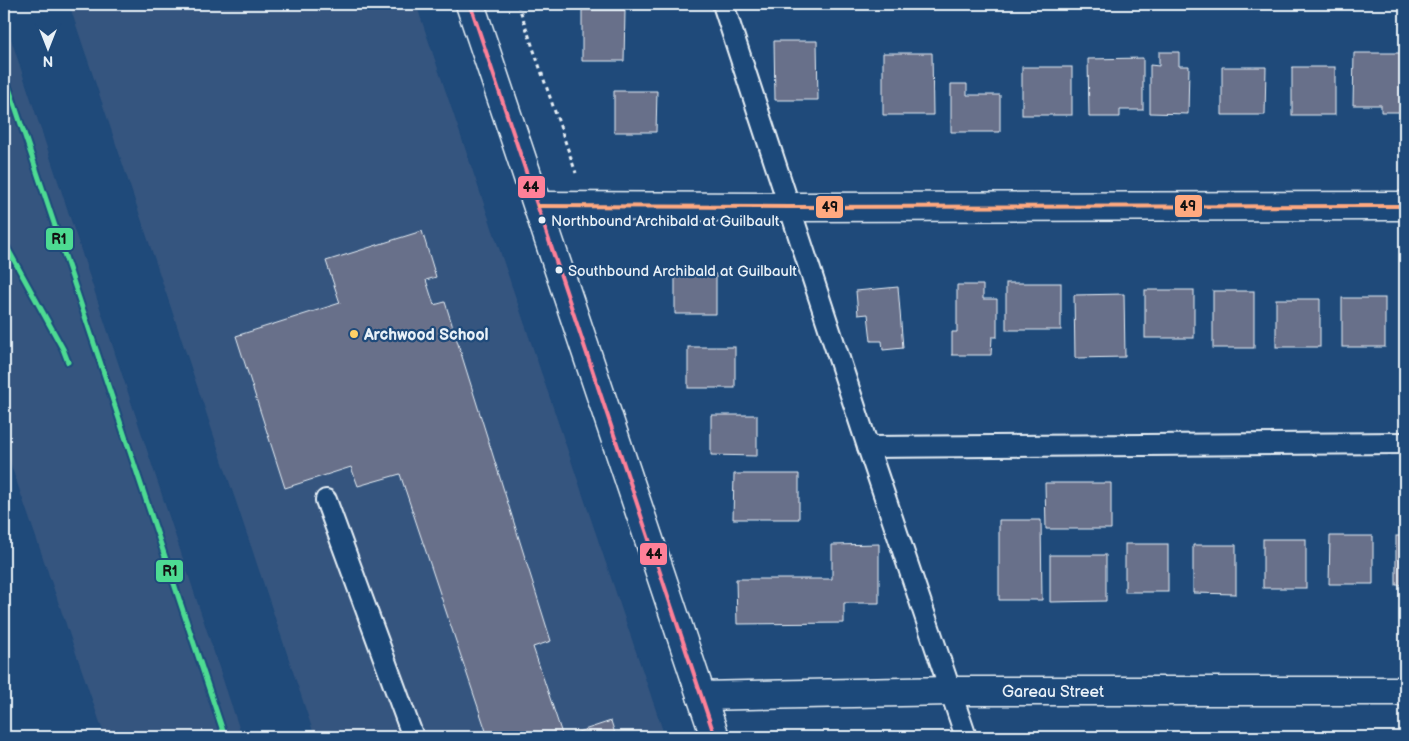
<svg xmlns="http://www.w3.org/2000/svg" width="1409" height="741" viewBox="0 0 1409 741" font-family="'Balsamiq Sans',sans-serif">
  <rect width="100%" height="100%" fill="#1f4a7a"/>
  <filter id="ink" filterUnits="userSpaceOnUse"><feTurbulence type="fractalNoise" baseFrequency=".02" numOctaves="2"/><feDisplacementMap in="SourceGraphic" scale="10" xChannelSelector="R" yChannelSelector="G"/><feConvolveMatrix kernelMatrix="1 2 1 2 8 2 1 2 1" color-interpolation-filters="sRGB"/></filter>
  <g filter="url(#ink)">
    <!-- built -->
    <g fill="#35557f">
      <path d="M69,4H416L665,737H315Z"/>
      <path d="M4,18L242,737H105L4,445Z"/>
    </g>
    <!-- building -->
    <g fill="#686f8a" stroke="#e8f1f8">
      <path d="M582,10H625L624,61H582Z"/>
      <path d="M774,41H817L818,100H775Z"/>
      <path d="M1159,52H1179V66H1189L1188,114L1150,113V65L1159,66Z"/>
      <path d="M883,53H932L933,115H883Z"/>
      <path d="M1354,53H1405V112H1381V105H1353Z"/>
      <path d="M1143,58V110H1120V117H1089L1088,59Z"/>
      <rect x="1022" y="67" width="50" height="48"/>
      <path d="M1222,67H1266L1265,115H1222Z"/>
      <rect x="1292" y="67" width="43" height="48"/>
      <path d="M951,84H967V95H1000V132H951Z"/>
      <path d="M614,91H657L656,132H614Z"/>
      <path d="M422,231L436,277L426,280L434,305L445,302L551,641L533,647L563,737L611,721L616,737H488L400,474L358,486L351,467L285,488L236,336L340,303L326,261Z"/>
      <path d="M675,273L716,274V314H675Z"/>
      <rect x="1006" y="283" width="55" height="47"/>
      <path d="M957,285H983V299H997V337H992L991,355H952V332H957Z"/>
      <path d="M898,287L903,348L883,350L882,341H871L868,314L858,315L856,291Z"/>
      <rect x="1145" y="290" width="49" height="48"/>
      <rect x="1213" y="291" width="41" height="57"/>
      <path d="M1124,294L1125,357L1075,358L1074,295Z"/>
      <rect x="1342" y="298" width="43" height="49"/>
      <rect x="1276" y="299" width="44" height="48"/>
      <rect x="688" y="347" width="47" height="41"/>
      <path d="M711,415H757V456L711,455Z"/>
      <path d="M734,474H799V519H733Z"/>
      <path d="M1045,483H1111V529H1046Z"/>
      <path d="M999,520H1041L1042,600H999Z"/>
      <path d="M1330,536H1373V584H1329Z"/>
      <rect x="1396" y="536" width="9" height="49"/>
      <rect x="1263" y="539" width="43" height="49"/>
      <path d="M879,544V603H844V623L737,624L736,579H832V545Z"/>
      <rect x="1125" y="544" width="43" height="48"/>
      <path d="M1193,545H1236V594L1193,593Z"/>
      <path d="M1050,555H1106V601L1050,602Z"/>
    </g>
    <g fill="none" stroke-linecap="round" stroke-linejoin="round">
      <defs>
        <g id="lane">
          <path d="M723,4L868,447L966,737"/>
          <path d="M868,447L1405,443"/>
          <path d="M326,500L413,737"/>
        </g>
        <g id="street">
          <path d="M538,206L790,207L1405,206"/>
          <path d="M701,696L950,691H1405"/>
        </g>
        <path id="secondary" d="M470,4L715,737"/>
      </defs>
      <!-- lane casing -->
      <use href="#lane" stroke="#e8f1f8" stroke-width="24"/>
      <!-- street casing -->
      <use href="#street" stroke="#e8f1f8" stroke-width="31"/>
      <!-- secondary casing -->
      <use href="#secondary" stroke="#e8f1f8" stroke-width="31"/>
      <!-- path -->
      <path stroke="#e8f1f8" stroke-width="3" stroke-dasharray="4 4" stroke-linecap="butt" d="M518,4L576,173"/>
      <!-- lane -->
      <use href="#lane" stroke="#1f4a7a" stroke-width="20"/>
      <!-- street -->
      <use href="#street" stroke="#1f4a7a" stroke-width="28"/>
      <!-- secondary -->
      <use href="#secondary" stroke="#1f4a7a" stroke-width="28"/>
      <defs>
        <path id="bus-1" d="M470,4L715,737"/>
        <path id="bus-2" d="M538,206L790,207L1405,206"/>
      </defs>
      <!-- bus-1 casing -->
      <use href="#bus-1" stroke="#1f4a7a" stroke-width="8"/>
      <!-- bus-2 casing -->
      <use href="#bus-2" stroke="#1f4a7a" stroke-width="8"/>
      <!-- bus-1 -->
      <use href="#bus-1" stroke="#ff8098" stroke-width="4"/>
      <!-- bus-2 -->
      <use href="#bus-2" stroke="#ffa980" stroke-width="4"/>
      <defs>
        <g id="rail-1">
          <path d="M4,73L225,737"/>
          <path d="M4,242L63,349L68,362"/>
        </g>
      </defs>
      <!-- rail-1 casing -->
      <use href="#rail-1" stroke="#1f4a7a" stroke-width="9"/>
      <!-- rail-1 -->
      <use href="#rail-1" stroke="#4ddb92" stroke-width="5"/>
    </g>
  </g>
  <!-- markers -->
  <g fill="#e8f1f8" stroke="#1f4a7a" stroke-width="2">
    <circle cx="542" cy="220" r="4.5"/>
    <circle cx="559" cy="270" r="4.5"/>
  </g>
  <circle fill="#ffd166" stroke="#1f4a7a" stroke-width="2" cx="354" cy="334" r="5"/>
  <g text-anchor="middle" stroke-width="4.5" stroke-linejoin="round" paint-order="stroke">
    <!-- bus labels -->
    <g font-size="15" fill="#e8f1f8" stroke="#1f4a7a" text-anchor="start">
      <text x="551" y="226">Northbound Archibald at Guilbault</text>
      <text x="568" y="276">Southbound Archibald at Guilbault</text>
    </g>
    <!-- poi labels -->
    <g font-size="16" font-weight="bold" fill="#e8f1f8" stroke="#1f4a7a" text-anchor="start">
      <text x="364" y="340">Archwood School</text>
    </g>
    <!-- street labels -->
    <g font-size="16" fill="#e8f1f8" stroke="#1f4a7a">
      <text x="1053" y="697">Gareau Street</text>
    </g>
  </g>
  <g stroke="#1f4a7a" stroke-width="2">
    <rect x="517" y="175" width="29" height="24" rx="5" fill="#ff8098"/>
    <rect x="1174" y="194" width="29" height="24" rx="5" fill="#ffa980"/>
    <rect x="815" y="195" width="29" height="24" rx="5" fill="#ffa980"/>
    <rect x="45" y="227" width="29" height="24" rx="5" fill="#4ddb92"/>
    <rect x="639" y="542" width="29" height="24" rx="5" fill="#ff8098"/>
    <rect x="155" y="559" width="29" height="24" rx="5" fill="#4ddb92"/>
  </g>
  <g font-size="14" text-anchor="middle" font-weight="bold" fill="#111">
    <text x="531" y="192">44</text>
    <text x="1188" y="211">49</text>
    <text x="830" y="212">49</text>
    <text x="59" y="244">R1</text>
    <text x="654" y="559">44</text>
    <text x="170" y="576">R1</text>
  </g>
  <!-- margin -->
  <rect width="1409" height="741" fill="none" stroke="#1f4a7a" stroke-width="20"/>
  <rect x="10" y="10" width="1389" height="721" fill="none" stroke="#e8f1f8" stroke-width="2" filter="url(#ink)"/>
  <!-- north arrow -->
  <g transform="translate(48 48) rotate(180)" stroke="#1f4a7a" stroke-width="4" paint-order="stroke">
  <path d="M0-4L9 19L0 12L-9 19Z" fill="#e8f1f8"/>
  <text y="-8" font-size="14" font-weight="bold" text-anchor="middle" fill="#e8f1f8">N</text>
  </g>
</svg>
